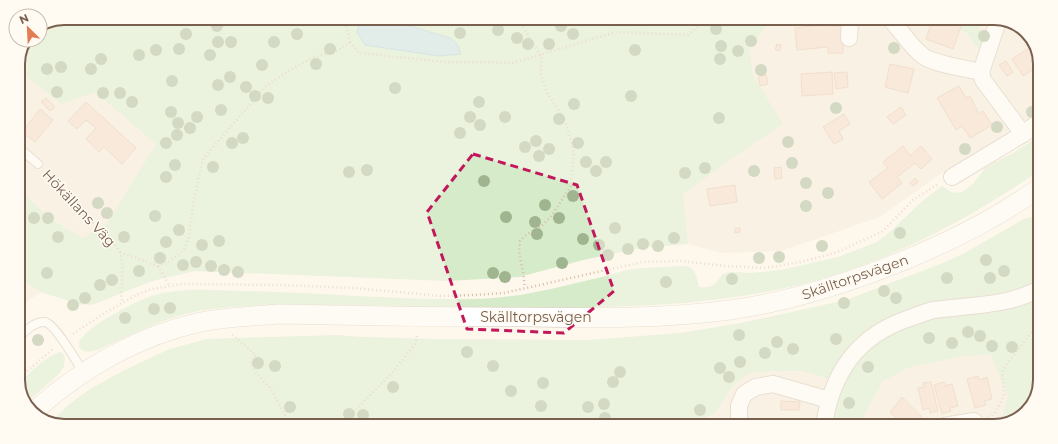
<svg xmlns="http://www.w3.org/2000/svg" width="1058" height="444" viewBox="0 0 1058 444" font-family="Montserrat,sans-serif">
  <rect width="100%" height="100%" fill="#fdf7ec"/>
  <!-- residential -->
  <g fill="#f4eada">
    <path d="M771,21H1011L1031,36L1040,61L1039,111L998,142L939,175L880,217L781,251L723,253L688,244L683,194L750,146L783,124L753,75L749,47Z"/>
    <path d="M18,69L26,77L62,104L95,92L156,144L107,223L83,238L51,219L18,188Z"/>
    <path d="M18,275L24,282L41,292L18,308Z"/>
    <path d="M991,355L1008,396L1000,424L994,426H861L863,418L883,381L910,367L965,356Z"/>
    <path d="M773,371H801L839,382L830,425H693L716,412L734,384L751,373Z"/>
  </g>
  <!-- green -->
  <g fill="#d6ebca">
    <path d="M64,18L369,19L360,23L460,54L457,44L450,38L390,20L378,19L771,21L749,47L753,75L783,124L750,146L683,194L688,244L641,248L583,260L519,277L447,281L195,271L152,281L92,305L78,304L41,292L24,282L18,275V188L51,219L83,238L107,223L156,144L95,92L62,104L26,77L18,69V62L28,40H40V28Z"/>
    <path d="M963,21H978L980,31L985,41L981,52L975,45L966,32L960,30Z"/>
    <path d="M1039,136V171C974,215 906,253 831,276C725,308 615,308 505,307C426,306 347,305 268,305C239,307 210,307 182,315C153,323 126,337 98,350C92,351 87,353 82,350C65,337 130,305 139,301C171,286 207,290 242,291C306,292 370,298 435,299C458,299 481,300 504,297C537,294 574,283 606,276C616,273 625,270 635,269C652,267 670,267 687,266C697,270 696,278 699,287C714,288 714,285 723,274L731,272L751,273L781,270L838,257L877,242L890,232L921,202L942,186L953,193L962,192L972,185L986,167L1013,153Z"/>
    <path d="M1038,215L1037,397L1020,418L1000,424L1008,396L991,355L965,356L910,367L883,381L863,418L861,426L830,425L839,382L801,371H773L751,373L734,384L716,412L693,425L50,423L67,406L90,389L123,371L167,350L206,339L337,335L361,337L436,339L589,340L680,333L741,323L846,300L943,263L963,254L1024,219Z"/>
    <path d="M61,352L65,357L64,366L59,374L26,403L19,384C30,373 45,356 61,352Z"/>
  </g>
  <!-- water -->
  <g fill="#c0dfe7" stroke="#a6ced9">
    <path d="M369,19L390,20L450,38L457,44L461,54L439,56L365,45L357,32L360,23Z"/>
    <path d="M18,86L26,93L18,103Z"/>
  </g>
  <!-- building -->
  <g fill="#f2d8c4" stroke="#e4c0a4">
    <path d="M932,21H963L953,49L926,39Z"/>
    <path d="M829,24V26H843V53H828V47L797,50L795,28Z"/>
    <path d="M777,44L781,45L780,51L775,50Z"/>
    <path d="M1034,45L1040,61V65L1023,76L1012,59Z"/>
    <path d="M1006,61L1013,72L1007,76L999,65Z"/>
    <path d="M890,64L914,69L908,93L885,87Z"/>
    <path d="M832,72L833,94L802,96L801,74Z"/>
    <path d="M847,72L848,87L836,89L834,73Z"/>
    <path d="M766,74L768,84L760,86L758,77Z"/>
    <path d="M959,86L966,98L970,96L979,114L983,111L992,125L970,138L962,126L956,130L937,98Z"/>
    <path d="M46,98L55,107L50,111L41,102Z"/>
    <path d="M86,102L136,148L122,164L104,147L99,152L86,139L96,128L86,120L77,129L68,121Z"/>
    <path d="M901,107L906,115L893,124L887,117Z"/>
    <path d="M40,109L53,120L35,142L22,132Z"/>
    <path d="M844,114L850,124L839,131L843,139L834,144L823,127Z"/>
    <path d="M903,146L910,156L921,146L932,159L921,169L915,163L897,177L902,183L882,199L869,182L888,168L883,162Z"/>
    <path d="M781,167L782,178L775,179L774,168Z"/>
    <path d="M915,178L918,182L913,186L910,183Z"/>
    <path d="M735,185L737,202L710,206L707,189Z"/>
    <path d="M735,228H740V232L735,233Z"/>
    <path d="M978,376L979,380L987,377L992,399L984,401L986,405L975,408L967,379Z"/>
    <path d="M931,382L938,411L930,413L929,408L923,410L918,388L924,387L923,383Z"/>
    <path d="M944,382L945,386L952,384L958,406L950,408L951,411L942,414L934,385Z"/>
    <path d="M902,397L922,417L915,425L912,422L908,426H904L890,412Z"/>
    <path d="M781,401L800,402L799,410H781Z"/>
    <rect x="717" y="423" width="13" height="2"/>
  </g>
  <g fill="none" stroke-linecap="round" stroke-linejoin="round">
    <defs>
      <g id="service">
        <path d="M18,147L38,164"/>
        <path d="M18,338C25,332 34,321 45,322C55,324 77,362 83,372"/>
      </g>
      <g id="minor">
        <path d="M892,21C903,33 911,47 923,56C934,64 967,69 981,72L983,80L1023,134"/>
        <path d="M849,38L850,21"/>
        <path d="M981,72L998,21"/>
        <path d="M952,177L1023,134L1039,122"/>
        <path d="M739,425V406L744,394L756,387L773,384L829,400"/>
        <path d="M824,425C832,372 858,335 910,318C918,315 926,312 933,310C958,307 982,306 1006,301C1017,299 1028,294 1038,290"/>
        <path d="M944,426L974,421"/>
      </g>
      <path id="tertiary" d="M33,412C81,369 137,336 201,322C227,317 254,316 280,314C362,316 443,317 525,317C593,318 662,319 730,310C788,302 845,284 900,262C949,242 996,219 1039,188"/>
    </defs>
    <!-- service casing -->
    <use href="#service" stroke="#d0c0b0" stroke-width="10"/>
    <!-- minor casing -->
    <use href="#minor" stroke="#d0c0b0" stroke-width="18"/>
    <!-- tertiary casing -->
    <use href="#tertiary" stroke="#d0c0b0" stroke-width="20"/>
    <!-- path -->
    <g stroke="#d8bca6" stroke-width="2.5" stroke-dasharray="1 3" stroke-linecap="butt">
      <path d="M519,20L541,56V75L547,93L565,120L574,152L571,186L552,215L541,227L527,234L520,241L519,252L523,272L525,288"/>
      <path d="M350,42L359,53L445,62H482L513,63L616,32L688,35L706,20"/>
      <path d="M46,173C59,187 71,202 85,216C97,227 115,238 120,254C125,268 120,287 122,302"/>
      <path d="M120,252L158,266L167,263L184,250L189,236L194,200L203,159L266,86L290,70L312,58L339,50L350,42L345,22L346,19"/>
      <path d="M158,266L169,285"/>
      <path d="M73,334L103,314L136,295L152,289L182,284L281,285L354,288L441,296L475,295L504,293L642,262L681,261L725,266L765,268L801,262L838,252L883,231L913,200L938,184"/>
      <path d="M232,335L256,355L250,363L257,374L271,389L286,417L292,423"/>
      <path d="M18,379L54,348"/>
      <path d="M988,417L994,414L1000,404L1004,395L1002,372L1010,360L1037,325"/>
      <path d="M342,424L392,373L416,343L417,333"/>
    </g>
    <!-- service -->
    <use href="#service" stroke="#fff" stroke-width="8"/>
    <!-- minor -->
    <use href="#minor" stroke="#fff" stroke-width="16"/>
    <!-- tertiary -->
    <use href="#tertiary" stroke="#fff" stroke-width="19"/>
  </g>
  <!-- trees -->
  <g fill="#a0b490">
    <circle cx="217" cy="26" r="6"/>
    <circle cx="561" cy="26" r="6"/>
    <circle cx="716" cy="29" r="6"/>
    <circle cx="498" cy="30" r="6"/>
    <circle cx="460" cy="33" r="6"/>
    <circle cx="186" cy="34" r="6"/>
    <circle cx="297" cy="34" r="6"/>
    <circle cx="573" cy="34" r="6"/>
    <circle cx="984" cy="36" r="6"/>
    <circle cx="517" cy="38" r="6"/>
    <circle cx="751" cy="41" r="6"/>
    <circle cx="218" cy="42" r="6"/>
    <circle cx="231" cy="42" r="6"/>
    <circle cx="274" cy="42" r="6"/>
    <circle cx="528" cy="44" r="6"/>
    <circle cx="549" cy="44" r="6"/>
    <circle cx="721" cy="46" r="6"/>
    <circle cx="894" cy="48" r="6"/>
    <circle cx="179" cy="49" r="6"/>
    <circle cx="330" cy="49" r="6"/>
    <circle cx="156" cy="50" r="6"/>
    <circle cx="635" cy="50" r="6"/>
    <circle cx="738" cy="51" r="6"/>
    <circle cx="139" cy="55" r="6"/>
    <circle cx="210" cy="55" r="6"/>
    <circle cx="101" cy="59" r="6"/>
    <circle cx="720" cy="59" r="6"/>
    <circle cx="316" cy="64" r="6"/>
    <circle cx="262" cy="65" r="6"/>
    <circle cx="61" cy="67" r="6"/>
    <circle cx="47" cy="69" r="6"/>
    <circle cx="91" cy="69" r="6"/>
    <circle cx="761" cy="70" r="6"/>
    <circle cx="230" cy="77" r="6"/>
    <circle cx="172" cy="81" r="6"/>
    <circle cx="218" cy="85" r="6"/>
    <circle cx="246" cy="87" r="6"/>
    <circle cx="395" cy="88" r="6"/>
    <circle cx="57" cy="92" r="6"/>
    <circle cx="103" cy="93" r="6"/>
    <circle cx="120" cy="93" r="6"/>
    <circle cx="255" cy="96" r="6"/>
    <circle cx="631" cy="96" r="6"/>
    <circle cx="268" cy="98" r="6"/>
    <circle cx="132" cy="102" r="6"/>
    <circle cx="479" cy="102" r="6"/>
    <circle cx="574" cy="104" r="6"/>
    <circle cx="836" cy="108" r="6"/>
    <circle cx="221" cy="110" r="6"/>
    <circle cx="171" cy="112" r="6"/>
    <circle cx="1032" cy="112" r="6"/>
    <circle cx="197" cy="117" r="6"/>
    <circle cx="470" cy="117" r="6"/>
    <circle cx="505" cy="117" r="6"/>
    <circle cx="719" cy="118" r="6"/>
    <circle cx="559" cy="119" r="6"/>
    <circle cx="178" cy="123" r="6"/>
    <circle cx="480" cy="125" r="6"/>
    <circle cx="997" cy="127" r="6"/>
    <circle cx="190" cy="128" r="6"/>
    <circle cx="460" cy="133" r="6"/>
    <circle cx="177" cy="135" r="6"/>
    <circle cx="243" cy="138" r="6"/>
    <circle cx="536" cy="141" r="6"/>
    <circle cx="788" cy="142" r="6"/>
    <circle cx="166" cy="143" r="6"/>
    <circle cx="232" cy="143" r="6"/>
    <circle cx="578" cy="143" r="6"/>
    <circle cx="525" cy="147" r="6"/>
    <circle cx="549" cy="149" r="6"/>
    <circle cx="965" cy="149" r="6"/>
    <circle cx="539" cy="156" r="6"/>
    <circle cx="586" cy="162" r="6"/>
    <circle cx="606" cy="162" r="6"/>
    <circle cx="792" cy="163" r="6"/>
    <circle cx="175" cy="165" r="6"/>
    <circle cx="213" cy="167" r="6"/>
    <circle cx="705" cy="168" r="6"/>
    <circle cx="367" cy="170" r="6"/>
    <circle cx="596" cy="171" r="6"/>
    <circle cx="754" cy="171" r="6"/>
    <circle cx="349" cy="172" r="6"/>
    <circle cx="685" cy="173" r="6"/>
    <circle cx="166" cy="177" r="6"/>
    <circle cx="484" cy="181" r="6"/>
    <circle cx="806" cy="183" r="6"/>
    <circle cx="828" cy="193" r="6"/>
    <circle cx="573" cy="196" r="6"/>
    <circle cx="98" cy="203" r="6"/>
    <circle cx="545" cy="205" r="6"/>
    <circle cx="806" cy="206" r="6"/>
    <circle cx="107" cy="213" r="6"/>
    <circle cx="155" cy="216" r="6"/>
    <circle cx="506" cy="217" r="6"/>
    <circle cx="34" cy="218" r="6"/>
    <circle cx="48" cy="218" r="6"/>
    <circle cx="559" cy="218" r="6"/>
    <circle cx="535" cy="222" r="6"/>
    <circle cx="615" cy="228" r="6"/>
    <circle cx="179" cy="230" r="6"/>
    <circle cx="900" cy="233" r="6"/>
    <circle cx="537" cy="234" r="6"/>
    <circle cx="58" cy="237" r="6"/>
    <circle cx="124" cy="237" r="6"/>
    <circle cx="674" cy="238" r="6"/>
    <circle cx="583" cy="239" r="6"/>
    <circle cx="219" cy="241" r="6"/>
    <circle cx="166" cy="242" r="6"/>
    <circle cx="643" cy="244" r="6"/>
    <circle cx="202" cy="245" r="6"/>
    <circle cx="599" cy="245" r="6"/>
    <circle cx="658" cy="246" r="6"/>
    <circle cx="822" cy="246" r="6"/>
    <circle cx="628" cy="249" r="6"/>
    <circle cx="608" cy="255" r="6"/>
    <circle cx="779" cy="257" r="6"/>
    <circle cx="160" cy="258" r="6"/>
    <circle cx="759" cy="258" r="6"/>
    <circle cx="986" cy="260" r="6"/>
    <circle cx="196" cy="262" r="6"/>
    <circle cx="562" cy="263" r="6"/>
    <circle cx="183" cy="265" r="6"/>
    <circle cx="211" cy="266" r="6"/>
    <circle cx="224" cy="270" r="6"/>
    <circle cx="139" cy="271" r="6"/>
    <circle cx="1004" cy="271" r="6"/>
    <circle cx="238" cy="272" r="6"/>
    <circle cx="47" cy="273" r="6"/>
    <circle cx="493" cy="273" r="6"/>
    <circle cx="505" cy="277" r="6"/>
    <circle cx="947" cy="278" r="6"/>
    <circle cx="990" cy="278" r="6"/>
    <circle cx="732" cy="279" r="6"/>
    <circle cx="112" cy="280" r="6"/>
    <circle cx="666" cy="282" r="6"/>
    <circle cx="100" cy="285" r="6"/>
    <circle cx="884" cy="291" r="6"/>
    <circle cx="85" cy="298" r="6"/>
    <circle cx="896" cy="298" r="6"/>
    <circle cx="844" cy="303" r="6"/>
    <circle cx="73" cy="305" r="6"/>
    <circle cx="170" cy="308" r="6"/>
    <circle cx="154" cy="309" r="6"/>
    <circle cx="125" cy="318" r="6"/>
    <circle cx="968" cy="332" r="6"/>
    <circle cx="739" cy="335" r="6"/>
    <circle cx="980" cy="336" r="6"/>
    <circle cx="929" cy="338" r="6"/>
    <circle cx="836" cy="339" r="6"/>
    <circle cx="38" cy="340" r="6"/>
    <circle cx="777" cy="342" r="6"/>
    <circle cx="952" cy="343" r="6"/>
    <circle cx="992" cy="346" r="6"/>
    <circle cx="1012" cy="347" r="6"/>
    <circle cx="793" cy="349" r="6"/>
    <circle cx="467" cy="352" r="6"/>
    <circle cx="765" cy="353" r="6"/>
    <circle cx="740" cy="362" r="6"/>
    <circle cx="258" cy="363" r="6"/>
    <circle cx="275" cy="366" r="6"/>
    <circle cx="493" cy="366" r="6"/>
    <circle cx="868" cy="367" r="6"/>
    <circle cx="720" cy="368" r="6"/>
    <circle cx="620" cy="372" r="6"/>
    <circle cx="729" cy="377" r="6"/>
    <circle cx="613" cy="382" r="6"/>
    <circle cx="543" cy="383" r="6"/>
    <circle cx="393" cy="387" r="6"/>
    <circle cx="511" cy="391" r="6"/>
    <circle cx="849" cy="403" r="6"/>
    <circle cx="604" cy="404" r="6"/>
    <circle cx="541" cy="406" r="6"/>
    <circle cx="290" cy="407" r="6"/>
    <circle cx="588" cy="407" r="6"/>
    <circle cx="700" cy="410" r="6"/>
    <circle cx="349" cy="414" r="6"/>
    <circle cx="363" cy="415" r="6"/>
    <circle cx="605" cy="418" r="6"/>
  </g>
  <!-- marked area -->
  <path d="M0 0H1058V444H0ZM473,154L577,185L614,291L564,333L467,329L427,212Z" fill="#fdf7ec" fill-opacity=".55" fill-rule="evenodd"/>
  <path fill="none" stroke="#c2185b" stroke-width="3" stroke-dasharray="8 5" stroke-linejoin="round" d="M473,154L577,185L614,291L564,333L467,329L427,212Z"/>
  <g text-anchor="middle" stroke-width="3" stroke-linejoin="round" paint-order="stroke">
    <!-- street labels -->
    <g font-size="14" fill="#795f4e" stroke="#fffbf3">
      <text transform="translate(79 208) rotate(47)" y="5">Hökällans Väg</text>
      <text transform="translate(855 277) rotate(-19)" y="5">Skälltorpsvägen</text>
      <text x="536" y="322">Skälltorpsvägen</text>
    </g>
  </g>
  <!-- crop -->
  <path d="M0 0H1058V444H0ZM64 25H994A39 39 0 0 1 1033 64V380A39 39 0 0 1 994 419H64A39 39 0 0 1 25 380V64A39 39 0 0 1 64 25Z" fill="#fffbf3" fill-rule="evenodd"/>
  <path fill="none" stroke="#795f4e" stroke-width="2" d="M64 25H994A39 39 0 0 1 1033 64V380A39 39 0 0 1 994 419H64A39 39 0 0 1 25 380V64A39 39 0 0 1 64 25Z"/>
  <!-- north arrow -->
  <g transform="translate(28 28) rotate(336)"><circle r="19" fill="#fffbf3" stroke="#c9bdb1"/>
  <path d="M0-3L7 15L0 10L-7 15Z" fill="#e37b54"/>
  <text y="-6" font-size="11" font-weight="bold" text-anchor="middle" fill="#795f4e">N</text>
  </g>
</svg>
